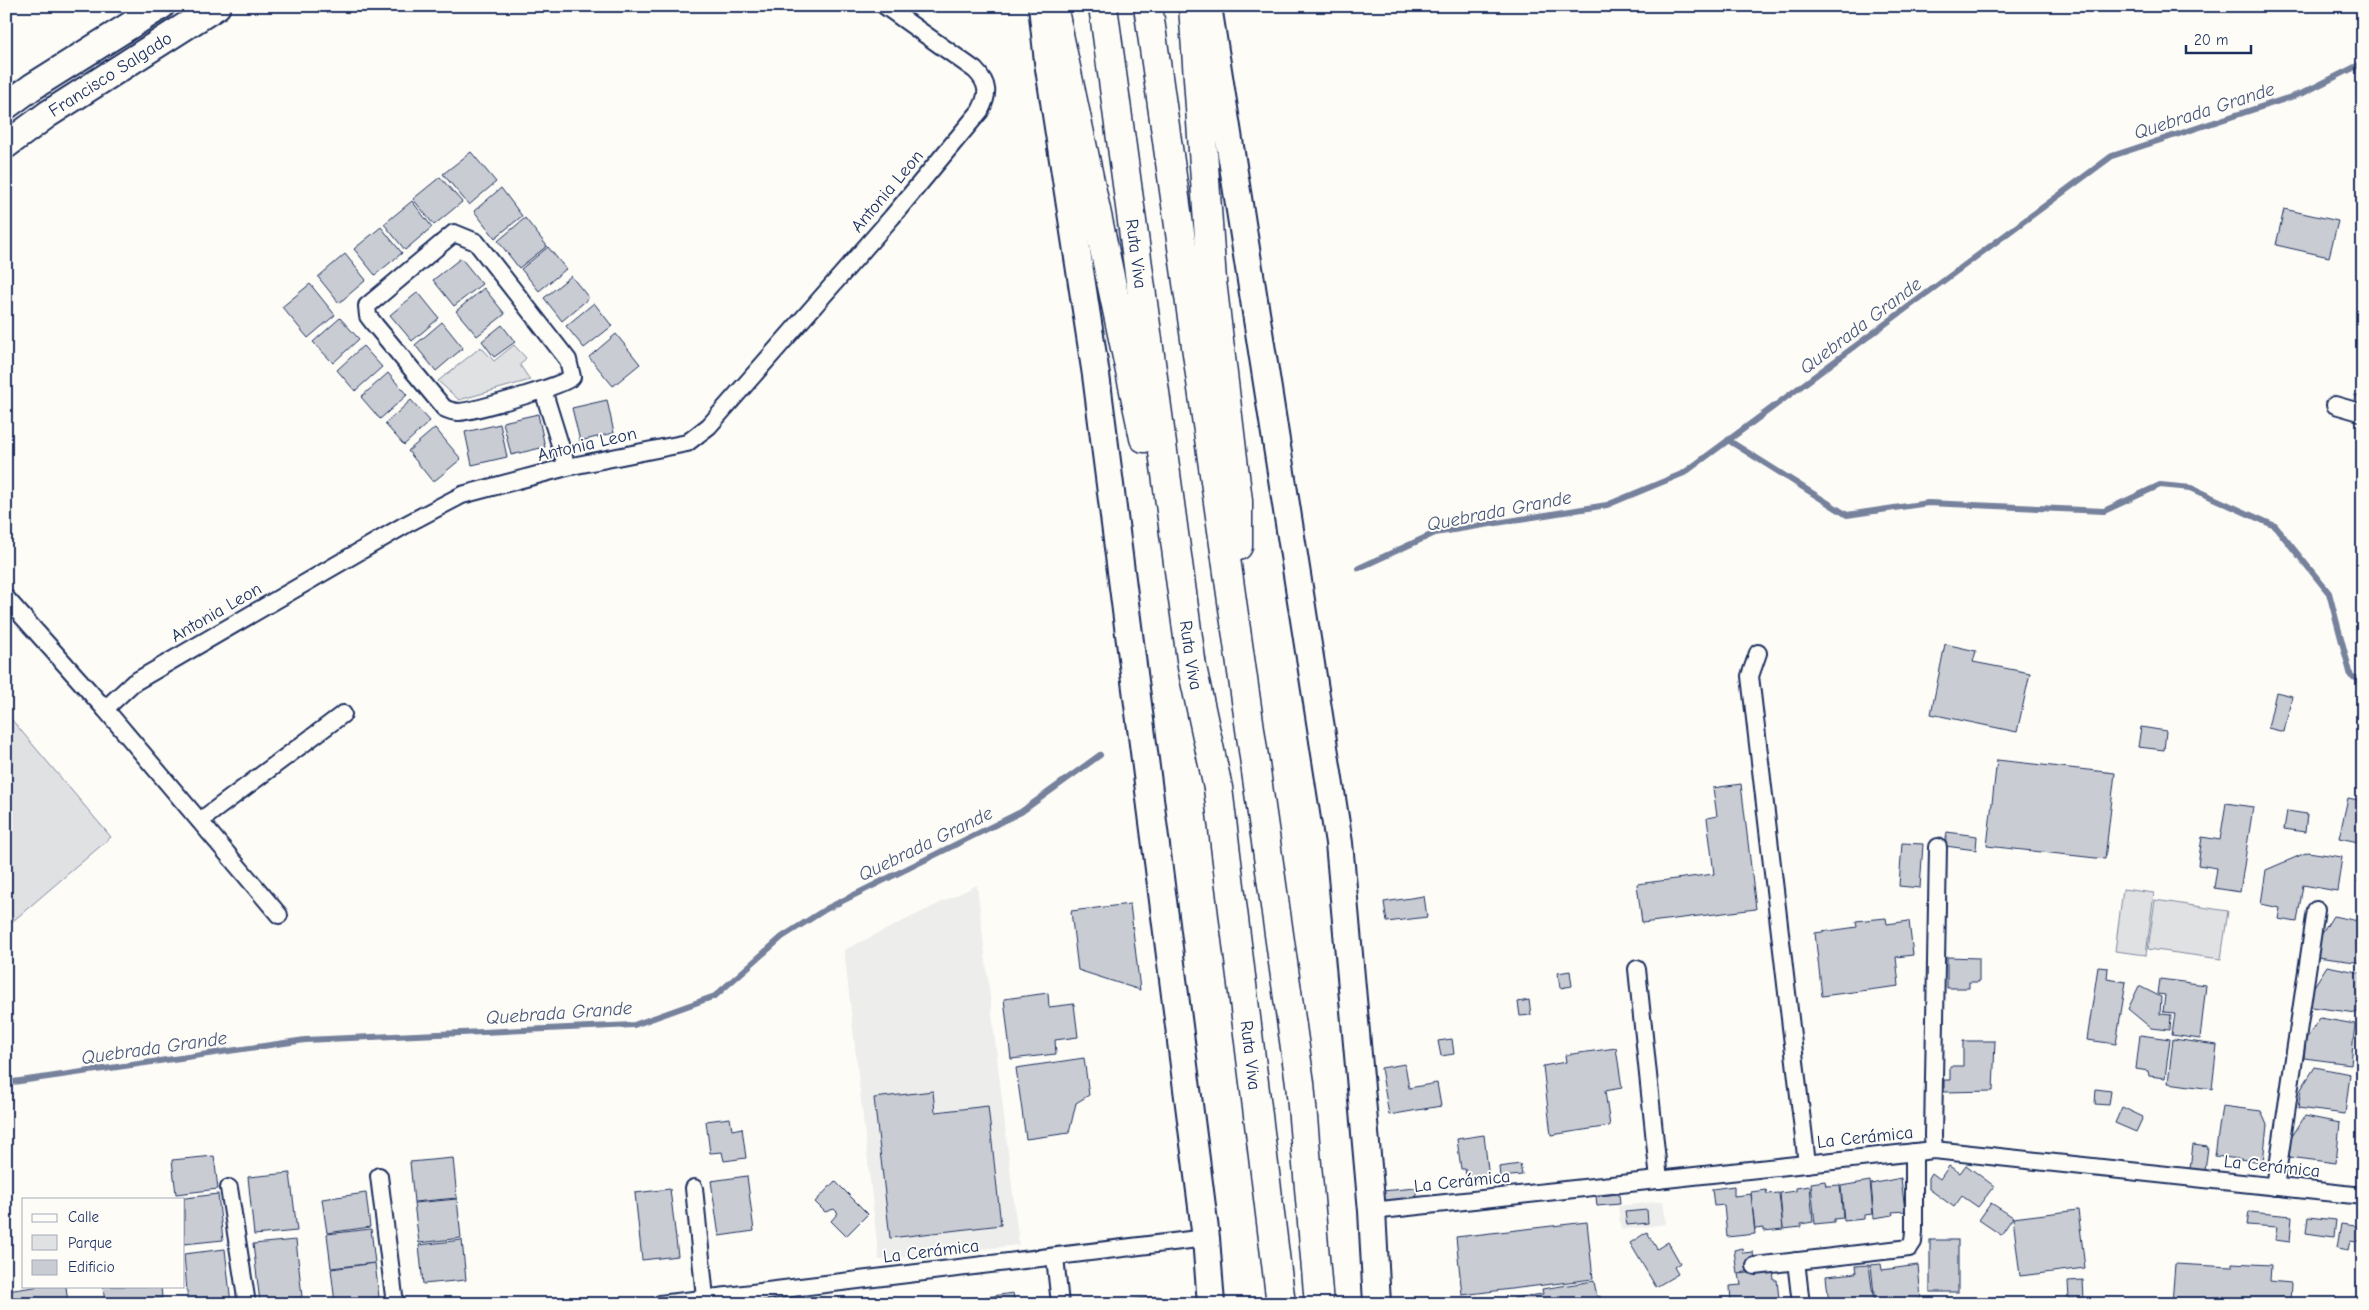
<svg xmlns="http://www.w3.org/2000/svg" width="2369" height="1310" viewBox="0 0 2369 1310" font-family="'Comic Neue',sans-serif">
  <rect width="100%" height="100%" fill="#fdfcf7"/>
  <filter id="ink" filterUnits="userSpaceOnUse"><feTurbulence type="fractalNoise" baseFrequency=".02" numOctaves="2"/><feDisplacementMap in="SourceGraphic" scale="10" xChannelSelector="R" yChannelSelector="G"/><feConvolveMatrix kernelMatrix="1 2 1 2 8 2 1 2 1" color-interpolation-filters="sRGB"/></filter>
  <g filter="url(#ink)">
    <!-- built -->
    <g fill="#edeeec">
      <path d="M977,885L1019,1245L879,1260L844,950Z"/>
      <path d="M1663,1201L1666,1224L1621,1230L1618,1206Z"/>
    </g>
    <!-- green -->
    <g fill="#e0e1e3" stroke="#7e88a0">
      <path d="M514,345L526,358L520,365L530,380L459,400L438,381L481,347L494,361Z"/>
      <path d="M6,713L111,837L6,927Z"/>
      <path d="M2123,889L2154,893L2146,955L2115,951Z"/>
      <path d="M2155,900L2228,911L2221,959L2148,949Z"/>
    </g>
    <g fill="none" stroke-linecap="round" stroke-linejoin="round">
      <!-- stream -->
      <g stroke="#76819c" stroke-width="6">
        <path d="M1728,440L1847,515L1928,503L2104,511L2160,485L2191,488L2275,526L2329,593L2351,676L2363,681"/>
        <path d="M1359,568L1435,533L1607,505L1684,473L2112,156L2303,93L2363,63"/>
        <path d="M6,1083L305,1040L634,1025L715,996L782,937L826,909L1021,812L1100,755"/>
      </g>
    </g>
    <!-- building -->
    <g fill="#c9ccd3" stroke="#1b2f5e">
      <path d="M471,152L496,182L469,205L443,174Z"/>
      <path d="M440,177L462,202L434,225L413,199Z"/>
      <path d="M501,188L522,216L495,238L474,211Z"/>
      <path d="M412,201L432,227L405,250L384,224Z"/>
      <path d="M2284,209L2338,221L2329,257L2276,245Z"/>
      <path d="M525,218L547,246L519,268L498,241Z"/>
      <path d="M381,227L402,253L375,275L354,249Z"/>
      <path d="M548,247L566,269L539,291L521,269Z"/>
      <path d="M345,254L366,280L339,303L318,277Z"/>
      <path d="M461,258L482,284L454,306L433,280Z"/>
      <path d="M571,276L589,298L562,321L544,298Z"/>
      <path d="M310,284L335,315L308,338L282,307Z"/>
      <path d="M484,288L505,314L477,336L456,311Z"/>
      <path d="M418,292L439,318L412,341L390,315Z"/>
      <path d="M594,303L612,326L584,348L566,326Z"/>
      <path d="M340,318L359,339L333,363L313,342Z"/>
      <path d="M442,322L463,348L436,371L415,345Z"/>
      <path d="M502,325L515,342L494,357L482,341Z"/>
      <path d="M616,334L640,364L613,386L589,357Z"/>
      <path d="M363,346L382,367L355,391L337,370Z"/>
      <path d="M388,373L407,395L380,419L361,397Z"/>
      <path d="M2355,395L2362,397L2361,403L2354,402Z"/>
      <path d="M411,400L430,421L404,445L385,424Z"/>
      <path d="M607,400L614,433L580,441L572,408Z"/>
      <path d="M538,414L545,447L511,455L503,422Z"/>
      <path d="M500,424L507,457L472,465L465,432Z"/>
      <path d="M435,428L461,459L433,482L408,451Z"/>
      <path d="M1945,644L1976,651L1973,662L2030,673L2017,732L1931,714Z"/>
      <path d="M2276,692L2292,696L2284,732L2268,728Z"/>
      <path d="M2141,727L2166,731L2164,750L2138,747Z"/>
      <path d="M1997,760L2115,773L2105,859L1987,846Z"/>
      <path d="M1741,784L1756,909L1642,923L1637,884L1714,874L1707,818L1717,816L1713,788Z"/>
      <path d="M2348,798L2363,801V843L2339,838Z"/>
      <path d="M2226,803L2253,807L2240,892L2214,888L2217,868L2198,865L2202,837L2220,840Z"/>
      <path d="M2287,811L2307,814L2305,832L2284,829Z"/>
      <path d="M1947,832L1977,836L1976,850L1945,846Z"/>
      <path d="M1902,843L1923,844L1920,888L1899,886Z"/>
      <path d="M2308,852L2342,857L2337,891L2303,885L2297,922L2278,919L2280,908L2261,904L2266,870Z"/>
      <path d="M2362,860L2363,861V883L2358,882Z"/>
      <path d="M1424,896L1427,917L1387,922L1384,902Z"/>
      <path d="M1130,904L1140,990L1078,970L1071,911Z"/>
      <path d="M2333,916L2363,922V963L2317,957L2320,937Z"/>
      <path d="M1886,918L1887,924L1909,921L1913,955L1896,957L1899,986L1822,996L1815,933L1857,927L1856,921Z"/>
      <path d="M1947,957L1979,958V982H1969V988H1947Z"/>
      <path d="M2327,966L2362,973L2357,1013L2311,1007L2313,988Z"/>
      <path d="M2098,967L2108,968L2107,979L2126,982L2116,1044L2087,1040Z"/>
      <path d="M1570,971L1572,986L1560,988L1558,973Z"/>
      <path d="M2160,979L2206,985L2200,1039L2172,1035L2175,1013L2163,1012L2165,995L2158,994Z"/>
      <path d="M2139,986L2161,997L2160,1014L2171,1015L2170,1030L2151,1028L2128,1009Z"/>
      <path d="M1048,993L1049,1007L1074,1004L1078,1037L1055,1040L1056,1054L1011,1059L1004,999Z"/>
      <path d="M1529,1000L1531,1015L1520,1016L1518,1002Z"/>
      <path d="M2320,1018L2355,1024L2351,1064L2304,1058L2306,1039Z"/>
      <path d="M2140,1035L2170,1039L2165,1078L2149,1076L2148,1071L2136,1069Z"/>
      <path d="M1452,1039L1454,1054L1441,1056L1438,1041Z"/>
      <path d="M2173,1039L2217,1045L2212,1089L2168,1083Z"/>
      <path d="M1963,1041H1995L1993,1091L1944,1092V1080H1950V1066H1963Z"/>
      <path d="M1616,1048L1622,1088L1605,1091L1610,1126L1551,1135L1543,1066L1566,1062L1565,1055Z"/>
      <path d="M1084,1058L1089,1095L1076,1103L1069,1133L1026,1139L1016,1068Z"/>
      <path d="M1405,1064L1409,1088L1437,1083L1441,1106L1389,1115L1381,1068Z"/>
      <path d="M2315,1067L2350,1074L2345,1114L2298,1108L2301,1089Z"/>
      <path d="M2096,1089L2111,1091L2109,1105L2095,1104Z"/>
      <path d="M933,1091L935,1112L988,1106L1001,1225L890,1238L874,1098Z"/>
      <path d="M2222,1106L2261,1111L2267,1125L2263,1162L2215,1156Z"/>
      <path d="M2122,1107L2143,1117L2136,1132L2115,1123Z"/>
      <path d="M2305,1116L2340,1123L2336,1163L2289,1157L2291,1138Z"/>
      <path d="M730,1118L732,1130L742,1128L746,1158L724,1161L722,1152L710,1153L706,1121Z"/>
      <path d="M1484,1135L1489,1179L1467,1182L1465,1169H1461L1457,1139Z"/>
      <path d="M2193,1145L2208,1147L2205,1171L2190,1169Z"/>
      <path d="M2361,1146H2363V1164L2357,1163Z"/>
      <path d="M214,1156L218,1189L176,1194L172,1160Z"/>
      <path d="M453,1158L457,1198L414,1202L410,1162Z"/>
      <path d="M1520,1164L1522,1175L1500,1177L1499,1167Z"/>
      <path d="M1966,1165L1994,1186L1978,1207L1962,1196L1954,1207L1929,1189V1178L1932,1173L1940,1179L1949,1166L1960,1173Z"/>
      <path d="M290,1173L297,1231L254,1235L248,1177Z"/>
      <path d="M747,1176L754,1231L719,1236L711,1181Z"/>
      <path d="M1901,1178L1905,1211L1892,1212L1893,1215L1874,1218L1871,1184Z"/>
      <path d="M835,1181L868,1214L846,1236L831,1221L838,1213L834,1209L825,1212L815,1202Z"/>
      <path d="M1825,1181L1826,1186L1840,1185L1843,1218L1834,1219V1222L1815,1224L1811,1183Z"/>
      <path d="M1870,1181L1873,1214L1864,1215V1219L1844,1221L1841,1186Z"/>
      <path d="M1734,1186V1196L1751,1194L1755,1234L1727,1237L1724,1205L1714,1206L1712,1189Z"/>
      <path d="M1810,1186L1813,1222L1801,1224V1227L1783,1229L1780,1193L1796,1191V1188Z"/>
      <path d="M1416,1188L1417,1205L1384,1208L1382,1191Z"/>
      <path d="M670,1189L678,1256L642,1260L635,1193Z"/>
      <path d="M1766,1190L1767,1194L1779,1193L1783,1229L1764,1231V1228L1755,1229L1751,1192Z"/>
      <path d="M366,1193L370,1227L327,1233L322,1199Z"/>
      <path d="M218,1194L223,1240L184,1244V1199H177Z"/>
      <path d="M1619,1194L1620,1204L1597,1206L1596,1196Z"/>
      <path d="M457,1199L461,1238L419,1243L414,1203Z"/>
      <path d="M1991,1203L2013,1217L2001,1235L1979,1220Z"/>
      <path d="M1647,1210L1648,1223L1627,1225L1625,1212Z"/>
      <path d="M2078,1210L2085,1268L2020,1276L2013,1218Z"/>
      <path d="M2249,1212L2292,1216L2290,1242L2275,1240L2277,1227L2247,1225Z"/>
      <path d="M2308,1217L2336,1220L2334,1237L2306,1233Z"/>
      <path d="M1587,1222L1593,1279L1462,1295L1456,1237Z"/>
      <path d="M2341,1224L2363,1227V1242L2350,1240L2348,1250L2337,1248Z"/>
      <path d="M371,1229L375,1263L331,1268L327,1234Z"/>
      <path d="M1647,1232L1657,1249L1668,1242L1680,1263L1674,1267L1678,1274L1656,1287L1630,1243Z"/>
      <path d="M296,1240L302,1297L260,1302L253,1244Z"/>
      <path d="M462,1240L466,1280L423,1284L419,1245Z"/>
      <rect x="1930" y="1240" width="28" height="52"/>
      <path d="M1742,1248L1743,1253L1753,1252L1755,1271L1737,1273L1734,1250Z"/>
      <path d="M225,1249L231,1304H188L184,1254Z"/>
      <path d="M375,1263L379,1297L335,1303L331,1269Z"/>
      <path d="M2232,1263L2271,1265L2270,1281L2291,1283L2290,1304L2172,1303L2175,1264L2232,1267Z"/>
      <path d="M1881,1264L1882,1270L1918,1265L1921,1299L1875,1304L1871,1265Z"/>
      <path d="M1869,1265L1874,1304H1829L1826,1276L1856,1273L1855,1266Z"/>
      <path d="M1773,1270L1774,1280H1777L1779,1299L1731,1304L1730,1286L1741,1285L1739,1274Z"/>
      <path d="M2083,1280L2084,1299L2069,1300L2068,1281Z"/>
      <path d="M1594,1281L1597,1298L1600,1296L1601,1304H1515L1514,1298L1543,1294L1542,1289Z"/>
      <path d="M41,1286H66L68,1304H6L9,1301L7,1291Z"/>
      <path d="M103,1286H161L162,1298L105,1304Z"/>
      <path d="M1013,1293L1015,1304H939Z"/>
      <path d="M1159,1296L1160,1304H1132L1131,1300Z"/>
      <path d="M1778,1300V1304L1741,1303Z"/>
    </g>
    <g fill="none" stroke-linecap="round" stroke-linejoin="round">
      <defs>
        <g id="minor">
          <path d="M454,233L476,242L568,360L572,377C563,386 474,411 459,412C454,412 448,410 444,408L375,325L368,316L367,306Z"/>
          <path d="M543,390L567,467"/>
          <path d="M2335,405L2363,413"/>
          <path d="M6,598L105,709L279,915"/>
          <path d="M1758,653L1750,676L1807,1164"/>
          <path d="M105,709L133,683L405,525L462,495L567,467L687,443L709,426L892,217L980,111C989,94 989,84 975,70L885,6"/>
          <path d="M200,821L343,714"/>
          <path d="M1637,969L1659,1180"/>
          <path d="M1934,1150L1933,1136L1938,847"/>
          <path d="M379,1176L395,1304"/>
          <path d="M2275,1187L2316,910"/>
          <path d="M229,1188L247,1304"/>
          <path d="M694,1188L705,1298"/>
          <path d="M1372,1211L1934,1150L2363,1196"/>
          <path d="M1055,1257L1060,1304"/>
          <path d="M1796,1261L1801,1304"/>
          <path d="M1755,1266L1909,1248L1913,1242L1914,1231V1152"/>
          <path d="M660,1304L1206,1238"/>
        </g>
        <g id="primary">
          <path d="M1042,6L1048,62L1096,375L1206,1238L1211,1304"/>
          <path d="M1208,6L1339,843L1372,1211L1377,1304"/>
          <path d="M6,106L32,87L161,6"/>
          <path id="s1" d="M6,145L48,114L217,6"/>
        </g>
        <g id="trunk">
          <path d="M1053,6L1144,438"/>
          <path id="s2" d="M1103,6L1192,667L1218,788L1281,1304"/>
          <path d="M1148,6L1300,1083L1319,1304"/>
          <path d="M1193,6L1212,281L1238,501V546"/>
        </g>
      </defs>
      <!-- minor casing -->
      <use href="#minor" stroke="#1b2f5e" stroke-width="20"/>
      <!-- primary casing -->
      <use href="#primary" stroke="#1b2f5e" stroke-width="30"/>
      <!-- trunk casing -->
      <use href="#trunk" stroke="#1b2f5e" stroke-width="31"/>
      <!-- minor -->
      <use href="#minor" stroke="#fdfcf7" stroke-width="16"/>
      <!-- primary -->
      <use href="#primary" stroke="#fdfcf7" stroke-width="26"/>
      <!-- trunk -->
      <use href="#trunk" stroke="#fdfcf7" stroke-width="28"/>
    </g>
  </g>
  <g text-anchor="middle" stroke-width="4" stroke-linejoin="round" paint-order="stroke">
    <!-- street labels -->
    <g font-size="18" fill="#1b2f5e" stroke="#fdfcf7">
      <text dy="6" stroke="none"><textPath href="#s1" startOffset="126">Francisco Salgado</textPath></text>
      <text transform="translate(887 191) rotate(-50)" y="6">Antonia Leon</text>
      <text dy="6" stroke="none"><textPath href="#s2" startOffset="250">Ruta Viva</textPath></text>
      <text transform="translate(587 444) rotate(-13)" y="6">Antonia Leon</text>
      <text transform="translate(216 612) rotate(-30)" y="6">Antonia Leon</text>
      <text dy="6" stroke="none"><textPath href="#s2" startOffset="655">Ruta Viva</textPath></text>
      <text dy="6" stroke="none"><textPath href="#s2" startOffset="1060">Ruta Viva</textPath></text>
      <text transform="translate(1865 1137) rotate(-6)" y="6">La Cerámica</text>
      <text transform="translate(2272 1166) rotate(6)" y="6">La Cerámica</text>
      <text transform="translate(1462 1181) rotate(-6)" y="6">La Cerámica</text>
      <text transform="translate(931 1251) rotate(-7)" y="6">La Cerámica</text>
    </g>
    <!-- water labels -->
    <g font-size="19" font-style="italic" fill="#49587d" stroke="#fdfcf7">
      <text transform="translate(2204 110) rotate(-18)" y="7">Quebrada Grande</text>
      <text transform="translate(1860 325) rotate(-37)" y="7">Quebrada Grande</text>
      <text transform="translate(1499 510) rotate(-11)" y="7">Quebrada Grande</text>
      <text transform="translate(925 843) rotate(-26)" y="7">Quebrada Grande</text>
      <text transform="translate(559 1012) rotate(-4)" y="7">Quebrada Grande</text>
      <text transform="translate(154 1047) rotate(-8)" y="7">Quebrada Grande</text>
    </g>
  </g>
  <!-- margin -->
  <rect width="2369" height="1310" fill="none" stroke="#fdfcf7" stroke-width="25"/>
  <rect x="12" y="12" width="2344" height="1285" fill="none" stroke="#1b2f5e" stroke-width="2" filter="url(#ink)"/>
  <!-- legend -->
  <rect x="22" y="1198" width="162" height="90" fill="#fdfcf7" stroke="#a3aaba"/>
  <rect x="32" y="1214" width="25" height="8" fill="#fdfcf7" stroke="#a3aaba"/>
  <text x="68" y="1222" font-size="15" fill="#1b2f5e">Calle</text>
  <rect x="32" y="1235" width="25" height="15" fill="#e0e1e3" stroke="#a3aaba"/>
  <text x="68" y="1248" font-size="15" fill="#1b2f5e">Parque</text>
  <rect x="32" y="1260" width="25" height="15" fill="#c9ccd3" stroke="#a3aaba"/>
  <text x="68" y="1272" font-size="15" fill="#1b2f5e">Edificio</text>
  <!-- scale -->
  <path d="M2186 45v8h65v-8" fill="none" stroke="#1b2f5e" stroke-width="2.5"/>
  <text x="2194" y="45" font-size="15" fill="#1b2f5e" stroke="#fdfcf7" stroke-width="4" paint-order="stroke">20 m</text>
</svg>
